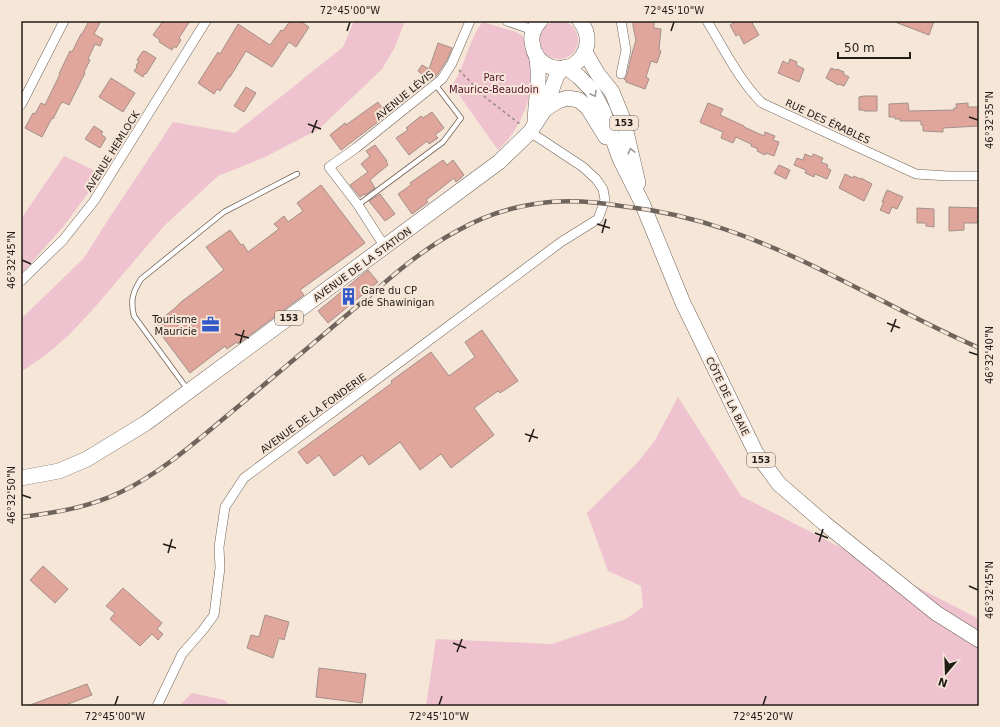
<svg xmlns="http://www.w3.org/2000/svg" width="1000" height="727" viewBox="0 0 1000 727" font-family="'DejaVu Sans',sans-serif">
  <rect width="100%" height="100%" fill="#f5e6d8"/>
  <!-- green -->
  <g fill="#eec2ce">
    <circle cx="559" cy="40" r="19"/>
    <path d="M354,21H405L395,47L382,69L319,129L265,157L218,176L164,226L95,307L69,335L47,354L21,372V319L84,258L106,223L173,122L235,133L283,95L343,47Z"/>
    <path d="M482,23H486L516,32L523,36C526,45 531,57 532,66C533,70 532,75 532,78C530,105 518,132 498,150L452,85C454,82 457,78 458,75C467,58 470,38 482,23Z"/>
    <path d="M64,156L102,174L63,227L21,274V219Z"/>
    <path d="M678,397L741,496L979,619V706H426L436,639L552,644L626,619L643,607L641,586L608,571L587,513L638,462L654,442Z"/>
    <path d="M192,693L224,700L231,706H179Z"/>
  </g>
  <!-- building -->
  <g fill="#e1a69b" stroke="#a38f8b">
    <path d="M89,21H101L94,34L103,39L100,46L95,44L88,59L90,60L84,72L85,73L69,105L63,102L62,103H61L53,119L52,118L42,137L25,128L33,113L35,114L41,103L45,105L60,74H59L70,51L72,52L81,34H82Z"/>
    <path d="M163,21H190L179,38L181,40L176,48L174,46L172,50L159,42L160,40L153,35Z"/>
    <path d="M290,21H300L309,27L296,47L289,42L272,67L246,51L230,77H229L220,91L217,89L214,94L198,83L218,52L220,54L238,24L270,45L281,30L283,31Z"/>
    <path d="M633,21H654V28L661,29L659,50L661,51L657,63L651,61L646,77L649,79L645,89L626,82V80L624,79L627,75L631,57L636,40L633,26Z"/>
    <path d="M737,21H751L759,35L744,44L739,34L736,36L730,25Z"/>
    <path d="M895,21H934L929,35L895,22Z"/>
    <path d="M438,43L452,48L447,60L437,75L430,81L418,71L422,65L429,69Z"/>
    <path d="M143,51L145,52V51L156,58L146,74L145,73L143,77L134,71L137,67L136,66L139,61L137,60Z"/>
    <path d="M790,59L797,62L796,65L804,69L799,82L778,73L783,61L788,64Z"/>
    <path d="M831,68L836,70L837,69L844,72L843,74L849,77L844,86L839,84L838,85L826,78Z"/>
    <path d="M111,78L135,93L123,112L99,97Z"/>
    <path d="M246,87L256,93L244,112L234,106Z"/>
    <path d="M864,96H877V111H864V110H859V97Z"/>
    <path d="M378,102L387,115L341,150L330,135L345,123L346,125Z"/>
    <path d="M708,103L723,109L720,115L744,126V127L764,136L765,132L775,136L773,140L779,142L774,156L766,153L765,155L757,151L758,149L751,146V144L736,137L733,143L721,138L723,132L701,123L700,122Z"/>
    <path d="M908,103L909,111L954,110V108H957L956,104L968,103V107H979V126L943,128V132L923,131V125H921V121H900V119H895V117H889V104Z"/>
    <path d="M432,112L444,128L435,135L438,138L429,144L427,141L409,155L396,138L408,130L406,128L421,116L423,118Z"/>
    <path d="M94,126L103,132L101,134L106,138L100,148L85,139Z"/>
    <path d="M375,145L387,161H386L388,165L370,180L375,188L365,195L364,194L360,197L350,185L368,172L361,164L370,156L366,151Z"/>
    <path d="M805,154L812,157L813,154L823,158L821,162L828,165L827,168L831,170L827,179L815,174L814,177L805,173L806,170L794,165L797,158L803,160Z"/>
    <path d="M443,160L447,165L453,160L464,175L456,182L454,178L426,200L428,202L412,214L398,194L411,185L410,183Z"/>
    <path d="M779,165L790,170L786,179L774,173Z"/>
    <path d="M845,174L853,178L854,176L860,179L861,178L872,184L864,201L839,188Z"/>
    <path d="M321,185L365,243L300,290L304,295L238,344L237,342L227,349L225,346L190,373L154,325L175,308L181,302L224,270L206,247L230,230L241,245L243,244L248,252L279,229L274,224L284,216L288,222L303,211L297,203Z"/>
    <path d="M887,190L903,197L897,209L892,207L889,214L880,210L884,202H882Z"/>
    <path d="M380,194L395,214L385,221L369,201Z"/>
    <path d="M949,207L979,208V221H977V223H964V230L949,231Z"/>
    <path d="M917,208L934,209V227L926,226V223H917Z"/>
    <path d="M368,270L378,282L328,323L318,311Z"/>
    <path d="M482,330L518,381L500,393L498,391L474,408L494,435L451,468L441,454L420,470L400,442L369,465L362,455L334,476L319,455L307,464L298,452L392,383L391,381L431,352L449,376L475,357L465,342Z"/>
    <path d="M43,566L68,589L55,603L30,580Z"/>
    <path d="M123,588L162,623L157,629L163,634L158,640L152,634L140,646L110,619L115,613L106,606Z"/>
    <path d="M265,615L289,622L284,640L279,638L273,658L247,648L251,635L259,637Z"/>
    <path d="M319,668L366,674L362,703L316,697Z"/>
    <path d="M87,684L92,695L63,706H30V705Z"/>
  </g>
  <g fill="none" stroke-linecap="round" stroke-linejoin="round">
    <defs>
      <g id="service">
        <path d="M358,205L443,142L461,118L435,84"/>
        <path d="M188,390L134,316C130,300 133,292 141,279L224,212L297,174"/>
      </g>
      <g id="minor">
        <path d="M507,21L533,30"/>
        <path d="M707,21C724,49 739,80 762,103L916,174L948,176H979"/>
        <path d="M621,74L626,50L621,21"/>
        <path d="M21,105L64,21"/>
        <path d="M385,247L358,205L329,167L356,148L442,79L452,63L470,21"/>
        <path d="M21,281L63,240L94,201L206,21"/>
        <path d="M157,706L182,654L203,630L214,615L220,568L219,547L225,507L244,478L360,392L561,242L598,219L605,200L603,189L596,179L583,167L530,132"/>
      </g>
      <g id="primary">
        <path d="M540,21C533,28 530,37 533,47C534,54 539,60 545,64C572,81 601,47 580,21"/>
        <path d="M585,52L597,73L612,92L623,119L638,183"/>
        <path d="M566,67L579,77L592,90L603,111L620,159L642,203L683,303L756,453L779,484L824,523L936,613L979,640"/>
        <path d="M545,109L558,101L567,98L579,100L588,108L606,137"/>
        <path d="M535,121C536,99 541,76 536,54"/>
        <path d="M21,478L59,471L87,459L146,423L499,162L530,132L545,109L554,83L557,75L563,68"/>
      </g>
    </defs>
    <!-- service casing -->
    <use href="#service" stroke="#706257" stroke-width="6"/>
    <!-- minor casing -->
    <use href="#minor" stroke="#706257" stroke-width="10"/>
    <!-- primary casing -->
    <use href="#primary" stroke="#706257" stroke-width="16"/>
    <!-- path -->
    <path stroke="#968b81" stroke-width="1.5" stroke-dasharray="3 3" stroke-linecap="butt" d="M459,70L486,98L520,124"/>
    <!-- service -->
    <use href="#service" stroke="#fff" stroke-width="4.5"/>
    <!-- minor -->
    <use href="#minor" stroke="#fff" stroke-width="9"/>
    <!-- primary -->
    <use href="#primary" stroke="#fff" stroke-width="15"/>
    <defs>
      <path id="rail" d="M21,517C55,513 90,507 121,492C165,471 202,436 240,405C280,371 321,337 361,303C391,277 421,250 457,231C485,215 518,205 550,202C573,200 598,202 621,206C657,210 693,218 727,230C815,260 894,311 979,348"/>
    </defs>
    <!-- rail casing -->
    <use href="#rail" stroke="#6f655d" stroke-width="4.5"/>
    <!-- rail -->
    <use href="#rail" stroke="#f5e6d8" stroke-width="3" stroke-dasharray="9" stroke-linecap="butt"/>
  </g>
  <!-- one-way arrows -->
  <defs><path id="oneway-chevron" d="M-2-3.5L2.5 0L-2 3.5" fill="none" stroke-width="1.6" stroke-linecap="round" stroke-linejoin="round"/></defs>
  <g stroke="#9c9997">
    <use href="#oneway-chevron" transform="translate(594 94) rotate(59)"/>
    <use href="#oneway-chevron" transform="translate(631 151) rotate(-104)"/>
  </g>
  <!-- ticks -->
  <path fill="none" stroke="#221c17" stroke-width="1.5" d="M347,31L350,22M671,31L674,22M969,117L978,120M308,124L321,129M312,133L317,120M597,224L610,228M602,233L606,219M22,260L31,264M887,323L900,328M891,332L896,319M235,334L249,338M240,343L244,330M969,352L978,355M525,434L538,438M529,442L534,429M22,495L31,498M815,533L828,538M819,542L823,529M163,544L176,548M168,553L172,539M969,586L978,590M453,643L466,648M457,652L462,639M115,705L118,696M439,705L442,696M763,705L766,696"/>
  <!-- icons -->
  <defs>
    <symbol id="building-bare" viewBox="-9 -9 18 18"><path d="M-4-6H4V6H1V3H-1V6H-4ZM-2.5-4.3h1.7v1.8h-1.7ZM.8-4.3h1.7v1.8H.8ZM-2.5-1h1.7V.8h-1.7ZM.8-1h1.7V.8H.8Z" fill="#3359c9" stroke="#f5e6d8" stroke-width="2.5" paint-order="stroke"/></symbol>
    <symbol id="office-bare" viewBox="-9 -9 18 18"><path d="M-6-3h4V-5.5h4V-3h4V5H-6ZM-1-4.5V-3h2v-1.5ZM-6 0V1H6V0Z" fill="#3359c9" stroke="#f5e6d8" stroke-width="2.5" paint-order="stroke"/></symbol>
  </defs>
  <g fill-rule="evenodd">
    <use href="#building-bare" x="336" y="284" width="25" height="25"/>
    <use href="#office-bare" x="198" y="312" width="25" height="25"/>
  </g>
  <g text-anchor="middle" stroke-width="4" stroke-linejoin="round" paint-order="stroke">
    <!-- shield labels -->
    <g fill="#f5e6d8" stroke="#615951" stroke-width="1">
      <rect x="610" y="116" width="28" height="14" rx="3"/>
      <rect x="275" y="311" width="28" height="14" rx="3"/>
      <rect x="747" y="453" width="28" height="14" rx="3"/>
    </g>
    <g font-size="9" font-weight="bold" fill="#221c17">
      <text x="624" y="126">153</text>
      <text x="289" y="321">153</text>
      <text x="761" y="463">153</text>
    </g>
    <!-- park labels -->
    <g font-size="10" fill="#57132f" stroke="#f5e6d8">
      <text x="494" y="81">Parc<tspan x="494" dy="12">Maurice-Beaudoin</tspan></text>
    </g>
    <!-- street labels -->
    <g font-size="10" fill="#221c17" stroke="#f5e6d8">
      <text transform="translate(404 95) rotate(-39)" y="4">AVENUE LÉVIS</text>
      <text transform="translate(828 121) rotate(25)" y="4">RUE DES ÉRABLES</text>
      <text transform="translate(112 151) rotate(-58)" y="4">AVENUE HEMLOCK</text>
      <text transform="translate(362 264) rotate(-36)" y="4">AVENUE DE LA STATION</text>
      <text transform="translate(728 396) rotate(64)" y="4">CÔTE DE LA BAIE</text>
      <text transform="translate(313 413) rotate(-36)" y="4">AVENUE DE LA FONDERIE</text>
    </g>
    <!-- poi labels -->
    <g font-size="10" fill="#221c17" stroke="#f5e6d8" text-anchor="start">
      <text x="361" y="294">Gare du CP<tspan x="361" dy="12">de Shawinigan</tspan></text>
      <text x="197" y="323" text-anchor="end">Tourisme<tspan x="197" dy="12">Mauricie</tspan></text>
    </g>
  </g>
  <!-- border -->
  <rect width="1000" height="727" fill="none" stroke="#f5e6d8" stroke-width="44"/>
  <!-- north arrow -->
  <g transform="translate(946 673) rotate(199)" stroke="#f5e6d8" stroke-width="3" paint-order="stroke">
  <path d="M0-3L7 15L0 10L-7 15Z" fill="#221c17"/>
  <text y="-6" font-size="11" font-weight="bold" text-anchor="middle" fill="#221c17">N</text>
  </g>
  <!-- scale -->
  <path d="M838 52v6h72v-6" fill="none" stroke="#221c17" stroke-width="2"/>
  <text x="844" y="52" font-size="12" fill="#221c17" stroke="#f5e6d8" stroke-width="3" paint-order="stroke">50 m</text>
  <rect x="22" y="22" width="956" height="683" fill="none" stroke="#221c17" stroke-width="1.5"/>
  <g font-size="10" text-anchor="middle" fill="#221c17">
    <text x="350" y="14">72°45'00"W</text>
    <text x="674" y="14">72°45'10"W</text>
    <text transform="translate(989 120) rotate(-90)" y="4">46°32'35"N</text>
    <text transform="translate(11 260) rotate(-90)" y="4">46°32'45"N</text>
    <text transform="translate(989 355) rotate(-90)" y="4">46°32'40"N</text>
    <text transform="translate(11 495) rotate(-90)" y="4">46°32'50"N</text>
    <text transform="translate(989 590) rotate(-90)" y="4">46°32'45"N</text>
    <text x="115" y="720">72°45'00"W</text>
    <text x="439" y="720">72°45'10"W</text>
    <text x="763" y="720">72°45'20"W</text>
  </g>
</svg>
